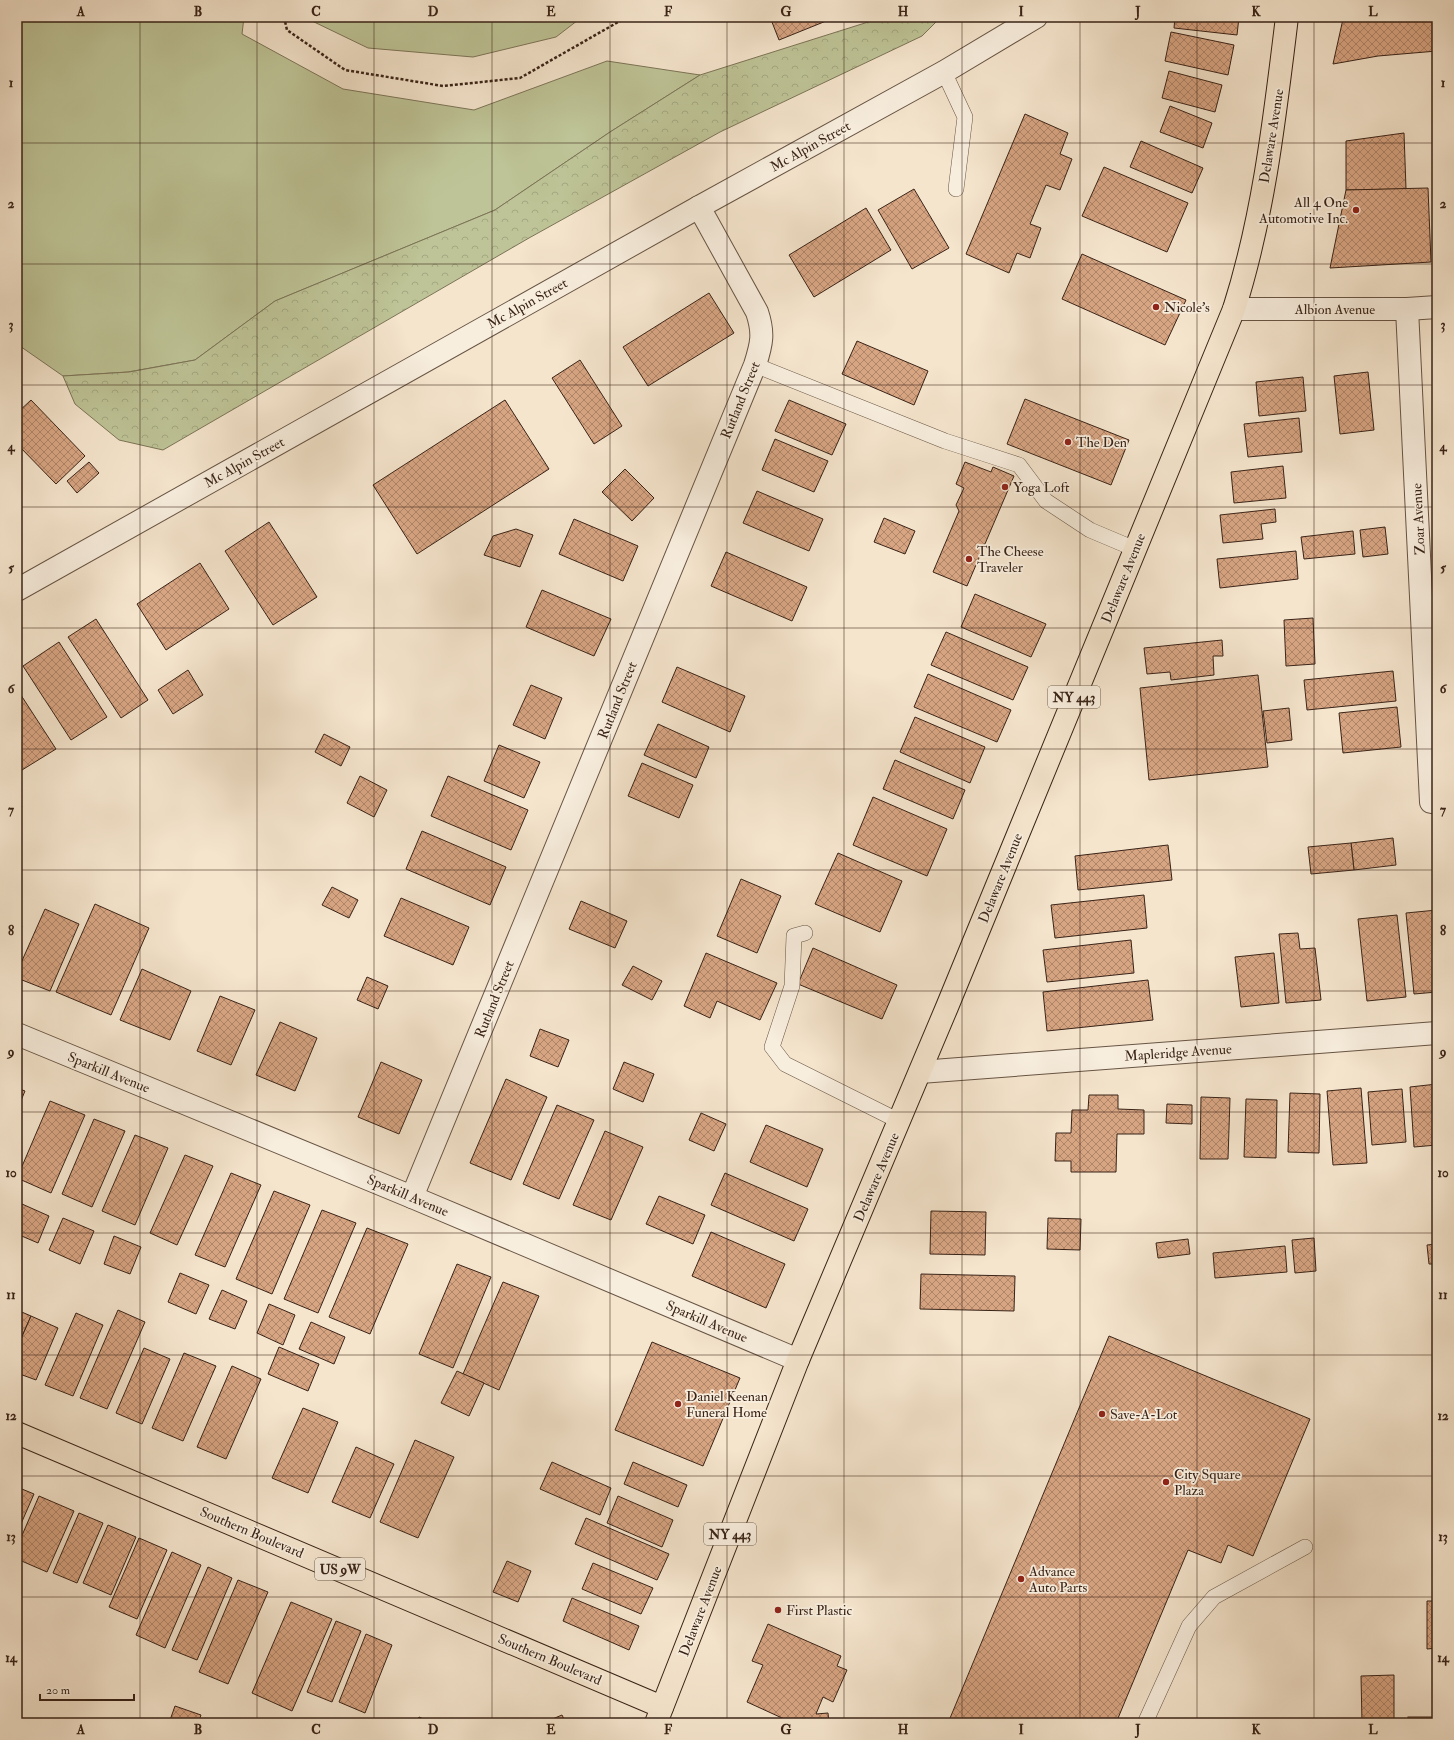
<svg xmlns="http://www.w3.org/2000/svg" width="1454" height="1740" viewBox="0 0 1454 1740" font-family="'IM FELL Double Pica',serif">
  <defs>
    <pattern id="forest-crowns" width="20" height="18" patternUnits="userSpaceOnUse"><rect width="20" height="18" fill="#bec497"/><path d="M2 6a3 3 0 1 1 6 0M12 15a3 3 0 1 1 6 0" fill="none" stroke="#a4a881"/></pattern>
    <pattern id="building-cross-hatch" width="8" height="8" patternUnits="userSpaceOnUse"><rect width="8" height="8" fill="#d8a583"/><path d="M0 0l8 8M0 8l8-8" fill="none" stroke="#b0866a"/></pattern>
  </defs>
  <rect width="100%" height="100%" fill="#f5e5cd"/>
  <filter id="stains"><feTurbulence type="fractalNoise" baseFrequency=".005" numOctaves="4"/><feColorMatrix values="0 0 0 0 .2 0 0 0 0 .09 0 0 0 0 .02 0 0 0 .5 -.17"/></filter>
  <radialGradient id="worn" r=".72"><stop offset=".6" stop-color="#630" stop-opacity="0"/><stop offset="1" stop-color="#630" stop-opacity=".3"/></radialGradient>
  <!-- green -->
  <g fill="#bec497" stroke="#7c7457">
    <path d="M17,17H244L242,34L343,89L474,110L607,61L700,75L610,132L495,210L275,301L195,360L128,372L63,376L17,344Z"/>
    <path d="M309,17H582L556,37L473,57L368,48L310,20Z"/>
  </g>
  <!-- forest -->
  <path fill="url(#forest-crowns)" stroke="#7c7457" d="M884,17H941L922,36L720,132L529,238L163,450L119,440L75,404L63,376L129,372L195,360L275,301L495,210L610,132L700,75Z"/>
  <!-- building -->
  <g fill="url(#building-cross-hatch)" stroke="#392317">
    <path d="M770,17H836L779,40Z"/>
    <path d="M1175,17H1239L1237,35L1174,28Z"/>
    <path d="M1384,17H1437V51L1378,56L1333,64L1343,19Z"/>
    <path d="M1171,32L1234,45L1228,75L1165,61Z"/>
    <path d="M1169,71L1222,85L1215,112L1162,98Z"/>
    <path d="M1170,106L1212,123L1203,148L1160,132Z"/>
    <path d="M1025,114L1068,133L1060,154L1072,159L1060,190L1046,185L1030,224L1041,228L1030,258L1017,253L1009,273L966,254Z"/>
    <path d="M1404,133L1406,189L1346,190V141Z"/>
    <path d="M1141,141L1203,168L1192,193L1130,167Z"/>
    <path d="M1104,167L1188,203L1167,252L1082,216Z"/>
    <path d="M1428,188L1431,262L1330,268L1346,190Z"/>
    <path d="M914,189L949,248L912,269L878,210Z"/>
    <path d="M866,208L891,250L814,297L789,255Z"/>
    <path d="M1082,254L1186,300L1165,345L1062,299Z"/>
    <path d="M709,293L734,333L648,386L623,347Z"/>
    <path d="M857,341L928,371L914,405L842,374Z"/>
    <path d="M580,360L622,426L594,444L552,378Z"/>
    <path d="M1368,372L1374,430L1340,434L1334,376Z"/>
    <path d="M1303,377L1306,411L1259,416L1256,382Z"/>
    <path d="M1025,399L1129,440L1111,485L1007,444Z"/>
    <path d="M31,400L85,456L56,484L17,444V413Z"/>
    <path d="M505,400L549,469L417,554L373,485Z"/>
    <path d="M789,400L846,424L832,455L775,431Z"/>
    <path d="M1299,418L1302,452L1248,457L1244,424Z"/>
    <path d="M775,439L828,461L814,492L762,470Z"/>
    <path d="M89,462L99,473L77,493L67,481Z"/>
    <path d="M965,462L991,472L993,467L1014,476L967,586L933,572L959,511L956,505L964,488L956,484Z"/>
    <path d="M1283,466L1286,498L1234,503L1231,472Z"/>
    <path d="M625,469L654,498L632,521L602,492Z"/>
    <path d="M757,491L823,519L809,551L743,523Z"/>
    <path d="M1275,509L1276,522L1261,524L1263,539L1223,543L1220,515Z"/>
    <path d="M884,518L915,531L905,554L874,542Z"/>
    <path d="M574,519L638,546L623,581L559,554Z"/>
    <path d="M269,522L317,597L273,625L225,551Z"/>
    <path d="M1385,527L1388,554L1363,557L1360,530Z"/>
    <path d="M516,529L533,535L520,567L484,555L493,536Z"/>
    <path d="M1353,531L1355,554L1304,559L1301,537Z"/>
    <path d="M1296,551L1298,579L1220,588L1217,559Z"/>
    <path d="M726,552L807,587L792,621L711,586Z"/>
    <path d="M200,563L229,609L166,650L137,604Z"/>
    <path d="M542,590L611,619L594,656L526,627Z"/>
    <path d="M975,594L1046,624L1031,657L961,627Z"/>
    <path d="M1313,618L1315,664L1286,666L1284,620Z"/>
    <path d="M96,619L148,700L121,718L68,637Z"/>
    <path d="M946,632L1028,667L1013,700L931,665Z"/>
    <path d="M1222,640L1223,656H1213L1214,675L1171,680L1170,672L1147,674L1144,648Z"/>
    <path d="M59,642L107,717L71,740L23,666Z"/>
    <path d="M677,667L745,696L730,732L662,702Z"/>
    <path d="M188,670L203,695L173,714L158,690Z"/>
    <path d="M1393,671L1396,701L1307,710L1304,680Z"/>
    <path d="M928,674L1011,710L997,742L914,707Z"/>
    <path d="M1258,675L1268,767L1149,780L1140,688Z"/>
    <path d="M531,685L562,698L545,739L513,725Z"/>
    <path d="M17,689L56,749L22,770L17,762Z"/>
    <path d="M1397,707L1401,747L1343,753L1339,713Z"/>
    <path d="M1289,708L1292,740L1267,743L1263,711Z"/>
    <path d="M915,717L985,747L970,783L900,752Z"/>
    <path d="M658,724L709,747L696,778L644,755Z"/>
    <path d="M324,734L350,747L341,766L315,752Z"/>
    <path d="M499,745L540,762L524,798L484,781Z"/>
    <path d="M895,760L965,790L953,819L883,789Z"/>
    <path d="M642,763L693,785L679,818L628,796Z"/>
    <path d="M360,776L387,790L374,817L347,803Z"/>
    <path d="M448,776L528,810L511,850L431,816Z"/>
    <path d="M873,797L947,829L927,876L853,845Z"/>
    <path d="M17,799L22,807L17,811Z"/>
    <path d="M422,831L506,867L490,905L406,869Z"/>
    <path d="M1393,838L1396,865L1354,870L1351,843Z"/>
    <path d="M1351,843L1354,870L1311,874L1308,847Z"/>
    <path d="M1168,845L1172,880L1078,890L1075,856Z"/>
    <path d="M838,853L902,881L880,932L815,904Z"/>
    <path d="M741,879L781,896L757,953L717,936Z"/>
    <path d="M332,887L358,900L349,918L322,905Z"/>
    <path d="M1144,895L1147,928L1055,938L1051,905Z"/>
    <path d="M401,898L469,927L453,965L384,936Z"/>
    <path d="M581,901L627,921L615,948L569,929Z"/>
    <path d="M95,904L149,928L111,1015L56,992Z"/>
    <path d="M45,909L79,924L50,991L17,978V972Z"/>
    <path d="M1437,910V992L1414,994L1406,913Z"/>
    <path d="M1397,915L1406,997L1367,1001L1358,919Z"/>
    <path d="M17,924L22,926L17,937Z"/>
    <path d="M1298,933L1300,949L1315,948L1321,1000L1286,1003L1279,934Z"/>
    <path d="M1131,940L1134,973L1047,982L1043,950Z"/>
    <path d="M813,948L897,985L882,1019L798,984Z"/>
    <path d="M706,953L777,983L760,1020L717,1001L710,1018L684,1006Z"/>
    <path d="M1274,953L1279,1003L1241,1007L1235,957Z"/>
    <path d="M633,966L662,981L652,1000L622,985Z"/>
    <path d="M142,969L191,991L170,1040L120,1020Z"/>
    <path d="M367,977L388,986L378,1009L357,1000Z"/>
    <path d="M1148,980L1153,1020L1047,1031L1043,992Z"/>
    <path d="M220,996L255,1010L231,1065L197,1051Z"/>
    <path d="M280,1022L317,1038L295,1091L256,1075Z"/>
    <path d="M540,1029L569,1040L558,1067L530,1056Z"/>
    <path d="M381,1062L422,1080L399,1134L358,1117Z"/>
    <path d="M624,1062L654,1074L643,1102L613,1089Z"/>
    <path d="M506,1079L547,1097L511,1180L470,1163Z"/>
    <path d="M1437,1084V1145L1414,1147L1410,1087Z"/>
    <path d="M17,1088L25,1091L17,1110Z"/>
    <path d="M1361,1088L1367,1163L1333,1165L1327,1091Z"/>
    <path d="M1402,1089L1406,1142L1372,1145L1368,1092Z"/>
    <path d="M1290,1093L1320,1094L1319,1153L1288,1152Z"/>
    <path d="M1089,1095H1118V1109L1144,1110V1134H1117L1116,1172H1071V1161H1055L1056,1133H1071L1072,1110H1088Z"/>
    <path d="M1201,1097L1230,1098L1228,1159H1200Z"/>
    <path d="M1246,1099L1277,1100L1276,1158L1244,1157Z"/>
    <path d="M50,1101L85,1115L51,1193L17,1178Z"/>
    <path d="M1167,1104L1192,1105V1124L1166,1123Z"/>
    <path d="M557,1105L594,1120L559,1199L523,1184Z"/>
    <path d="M701,1113L726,1124L714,1151L689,1140Z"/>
    <path d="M94,1119L125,1131L92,1207L62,1194Z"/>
    <path d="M766,1125L823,1149L807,1187L750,1162Z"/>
    <path d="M605,1131L643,1147L611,1220L573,1205Z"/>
    <path d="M135,1135L168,1148L135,1225L102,1211Z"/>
    <path d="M185,1155L213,1166L177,1245L150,1233Z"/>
    <path d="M231,1173L261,1185L225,1267L195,1255Z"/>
    <path d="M725,1173L808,1209L794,1241L711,1205Z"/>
    <path d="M274,1191L310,1205L272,1294L236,1279Z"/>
    <path d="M659,1196L705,1215L693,1244L646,1224Z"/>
    <path d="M22,1204L49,1216L38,1243L17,1234V1215Z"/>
    <path d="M322,1210L356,1223L318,1313L284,1299Z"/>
    <path d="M931,1211L986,1212L985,1255L930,1254Z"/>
    <path d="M63,1218L94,1231L80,1264L49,1250Z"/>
    <path d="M1048,1218L1081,1219L1080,1250L1047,1249Z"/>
    <path d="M367,1228L408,1244L370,1334L329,1317Z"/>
    <path d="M711,1232L785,1264L766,1308L692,1276Z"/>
    <path d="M114,1236L141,1247L130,1274L104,1264Z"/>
    <path d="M1314,1238L1316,1271L1295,1273L1292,1240Z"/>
    <path d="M1188,1239L1190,1254L1158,1258L1156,1243Z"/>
    <path d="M1437,1244V1264H1429L1427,1245Z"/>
    <path d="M1285,1246L1287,1272L1215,1278L1213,1253Z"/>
    <path d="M457,1264L491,1277L453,1368L419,1354Z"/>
    <path d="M180,1273L209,1285L196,1314L168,1302Z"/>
    <path d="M921,1274L1015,1276L1014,1311L920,1309Z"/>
    <path d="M503,1282L539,1296L499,1390L463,1374Z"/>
    <path d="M222,1290L247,1301L235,1329L209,1319Z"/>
    <path d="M269,1304L295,1315L283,1345L257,1333Z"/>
    <path d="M17,1310L31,1316L17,1348Z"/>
    <path d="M118,1310L145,1322L107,1409L80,1398Z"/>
    <path d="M76,1313L103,1325L73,1396L45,1385Z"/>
    <path d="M31,1316L58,1328L36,1380L17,1373V1348Z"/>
    <path d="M311,1322L345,1337L334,1364L299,1349Z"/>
    <path d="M1109,1336L1310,1419L1253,1556L1228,1545L1221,1563L1188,1550L1116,1723H948Z"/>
    <path d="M652,1342L740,1378L703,1466L615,1430Z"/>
    <path d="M279,1347L319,1364L308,1391L268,1374Z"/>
    <path d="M144,1348L170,1359L142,1424L116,1413Z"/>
    <path d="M184,1353L216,1366L183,1441L152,1428Z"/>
    <path d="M232,1366L261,1379L226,1459L197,1447Z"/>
    <path d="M457,1371L484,1383L469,1416L441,1403Z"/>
    <path d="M303,1408L338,1422L308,1493L272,1478Z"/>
    <path d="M415,1440L454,1457L418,1538L380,1522Z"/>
    <path d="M356,1447L394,1464L370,1518L332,1502Z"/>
    <path d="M552,1462L611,1488L600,1515L540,1489Z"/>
    <path d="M633,1462L687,1485L678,1507L624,1484Z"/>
    <path d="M17,1487L34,1494L17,1533Z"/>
    <path d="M39,1496L74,1511L47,1572L17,1559V1547Z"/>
    <path d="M618,1496L673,1520L662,1547L607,1523Z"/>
    <path d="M79,1513L103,1523L77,1583L53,1573Z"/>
    <path d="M586,1518L669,1554L657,1580L575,1544Z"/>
    <path d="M108,1525L136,1537L111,1595L83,1583Z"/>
    <path d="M139,1538L167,1550L137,1619L109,1607Z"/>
    <path d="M172,1552L201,1565L165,1648L136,1635Z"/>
    <path d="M507,1561L531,1571L518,1602L493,1592Z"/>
    <path d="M593,1563L653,1588L641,1614L582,1589Z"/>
    <path d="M208,1567L232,1578L197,1660L172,1650Z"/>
    <path d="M238,1580L268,1592L228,1684L199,1672Z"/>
    <path d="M572,1598L639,1626L629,1650L563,1621Z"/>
    <path d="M1427,1601H1437V1648L1427,1649Z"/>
    <path d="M291,1602L332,1619L292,1711L252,1693Z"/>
    <path d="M336,1621L361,1631L332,1702L307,1692Z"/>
    <path d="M768,1624L841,1656L837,1666L847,1670L833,1702L823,1697L816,1714L828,1713L829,1723H816L815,1719L813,1723H793L747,1702L763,1665L752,1661Z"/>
    <path d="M366,1634L392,1645L365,1713L339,1702Z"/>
    <path d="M1394,1675V1723H1362L1361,1676Z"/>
    <path d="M175,1706L201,1715L198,1723H169Z"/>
    <path d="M562,1715L566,1723H543Z"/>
    <path d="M419,1717L433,1723H416Z"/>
    <rect x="1408" y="1717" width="29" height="6"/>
  </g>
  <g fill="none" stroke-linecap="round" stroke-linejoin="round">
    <defs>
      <g id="service">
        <path d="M944,72L965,117L956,189"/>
        <path d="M755,365L945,441L1019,465L1046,501L1090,530L1135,549"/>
        <path d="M805,933L794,936L792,986L772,1047L785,1064L899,1121"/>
        <path d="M1145,1723L1189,1626L1214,1597L1305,1547"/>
      </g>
      <g id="minor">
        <path d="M1234,309H1407L1437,307"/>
        <path d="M1407,309L1431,802"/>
        <path d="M17,1034L412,1197L798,1360"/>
        <path d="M920,1072L1437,1033"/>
        <path d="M412,1197L755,365C762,343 764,333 757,312L699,207"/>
      </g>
      <path id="tertiary" d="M17,590L699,207L944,72L1036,17"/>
      <g id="primary">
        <path d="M17,1433L662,1707"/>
        <path d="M656,1723L798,1360L947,1007L1234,309C1264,215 1275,115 1287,17"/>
      </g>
    </defs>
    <!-- service casing -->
    <use href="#service" stroke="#685444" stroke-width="16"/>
    <!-- minor casing -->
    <use href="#minor" stroke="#685444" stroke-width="24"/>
    <!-- tertiary casing -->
    <use href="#tertiary" stroke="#685444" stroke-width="24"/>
    <!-- primary casing -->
    <use href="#primary" stroke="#392317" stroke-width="24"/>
    <!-- path -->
    <path stroke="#392317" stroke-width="2.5" stroke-dasharray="3 2" stroke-linecap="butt" d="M284,17L287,30L345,70L443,86L520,78L627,17"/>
    <!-- service -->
    <use href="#service" stroke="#f8eede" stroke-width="15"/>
    <!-- minor -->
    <use href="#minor" stroke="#f8eede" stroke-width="22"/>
    <!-- tertiary -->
    <use href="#tertiary" stroke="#f8eede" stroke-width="22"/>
    <!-- primary -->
    <use href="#primary" stroke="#f5e5cd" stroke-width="22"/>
  </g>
  <!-- grid -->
  <path fill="none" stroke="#392317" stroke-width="1" stroke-opacity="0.55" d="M140,17V1723M257,17V1723M374,17V1723M492,17V1723M610,17V1723M727,17V1723M844,17V1723M962,17V1723M1080,17V1723M1197,17V1723M1314,17V1723M17,143H1437M17,264H1437M17,385H1437M17,507H1437M17,628H1437M17,749H1437M17,870H1437M17,991H1437M17,1112H1437M17,1233H1437M17,1355H1437M17,1476H1437M17,1597H1437"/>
  <!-- markers -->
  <g fill="#8f2418" stroke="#f8eede" stroke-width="1.5">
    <circle cx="1356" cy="210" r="4"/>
    <circle cx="1156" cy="307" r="4"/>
    <circle cx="1068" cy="442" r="4"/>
    <circle cx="1005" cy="487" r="4"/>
    <circle cx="969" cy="559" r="4"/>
    <circle cx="678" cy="1404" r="4"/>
    <circle cx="1102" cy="1414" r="4"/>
    <circle cx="1166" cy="1482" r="4"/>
    <circle cx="1021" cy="1579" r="4"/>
    <circle cx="778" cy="1610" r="4"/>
  </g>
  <g text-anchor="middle" stroke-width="3.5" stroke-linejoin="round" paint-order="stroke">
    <!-- shield labels -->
    <g fill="#f8eede" stroke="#726053" stroke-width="1">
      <rect x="1048" y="686" width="52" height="22" rx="3"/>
      <rect x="704" y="1523" width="52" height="22" rx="3"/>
      <rect x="315" y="1558" width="50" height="22" rx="3"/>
    </g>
    <g font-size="13" font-weight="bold" fill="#392317">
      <text x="1074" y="702">NY 443</text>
      <text x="730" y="1539">NY 443</text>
      <text x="340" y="1574">US 9W</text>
    </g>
    <!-- street labels -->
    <g font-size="14" fill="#392317" stroke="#f8eede">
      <text transform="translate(1271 136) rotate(-81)" y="5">Delaware Avenue</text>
      <text transform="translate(810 146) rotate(-29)" y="5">Mc Alpin Street</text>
      <text transform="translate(527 303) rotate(-29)" y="5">Mc Alpin Street</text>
      <text x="1335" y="314">Albion Avenue</text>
      <text transform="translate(740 400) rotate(-68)" y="5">Rutland Street</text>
      <text transform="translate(244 462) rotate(-29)" y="5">Mc Alpin Street</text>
      <text transform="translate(1418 519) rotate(-93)" y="5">Zoar Avenue</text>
      <text transform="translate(1123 578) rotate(-68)" y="5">Delaware Avenue</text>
      <text transform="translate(617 700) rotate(-68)" y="5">Rutland Street</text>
      <text transform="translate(1000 878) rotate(-68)" y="5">Delaware Avenue</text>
      <text transform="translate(494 999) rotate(-68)" y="5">Rutland Street</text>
      <text transform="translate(1178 1052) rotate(-4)" y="5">Mapleridge Avenue</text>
      <text transform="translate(109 1072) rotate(22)" y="5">Sparkill Avenue</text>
      <text transform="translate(876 1177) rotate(-67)" y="5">Delaware Avenue</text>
      <text transform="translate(408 1195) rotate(23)" y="5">Sparkill Avenue</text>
      <text transform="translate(707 1321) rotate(23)" y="5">Sparkill Avenue</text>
      <text transform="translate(252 1532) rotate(23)" y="5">Southern Boulevard</text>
      <text transform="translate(700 1611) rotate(-69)" y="5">Delaware Avenue</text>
      <text transform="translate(550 1659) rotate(23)" y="5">Southern Boulevard</text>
    </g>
    <!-- poi labels -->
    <g font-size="14" fill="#392317" stroke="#f8eede" text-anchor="start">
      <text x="1348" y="207" text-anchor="end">All 4 One<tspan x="1348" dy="16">Automotive Inc.</tspan></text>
      <text x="1164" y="312">Nicole's</text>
      <text x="1076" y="447">The Den</text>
      <text x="1013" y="492">Yoga Loft</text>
      <text x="977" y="556">The Cheese<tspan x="977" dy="16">Traveler</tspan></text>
      <text x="686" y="1401">Daniel Keenan<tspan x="686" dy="16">Funeral Home</tspan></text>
      <text x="1110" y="1419">Save-A-Lot</text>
      <text x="1174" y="1479">City Square<tspan x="1174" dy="16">Plaza</tspan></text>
      <text x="1029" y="1576">Advance<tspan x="1029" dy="16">Auto Parts</tspan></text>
      <text x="786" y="1615">First Plastic</text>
    </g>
  </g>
  <!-- margin -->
  <rect width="1454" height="1740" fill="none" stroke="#f5e5cd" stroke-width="44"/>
  <!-- scale -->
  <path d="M40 1694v6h94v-6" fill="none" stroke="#392317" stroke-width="2"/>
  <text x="46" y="1694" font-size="12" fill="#392317" stroke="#f8eede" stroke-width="3" paint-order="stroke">20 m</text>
  <rect x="22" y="22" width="1410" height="1696" fill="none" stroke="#392317" stroke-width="1.5"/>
  <g font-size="13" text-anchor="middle" font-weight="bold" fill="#392317">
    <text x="81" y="16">A</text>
    <text x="198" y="16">B</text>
    <text x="316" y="16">C</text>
    <text x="433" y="16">D</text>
    <text x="551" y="16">E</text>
    <text x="668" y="16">F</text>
    <text x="786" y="16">G</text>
    <text x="903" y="16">H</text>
    <text x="1021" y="16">I</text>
    <text x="1138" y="16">J</text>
    <text x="1256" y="16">K</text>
    <text x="1373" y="16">L</text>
    <text x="11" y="87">1</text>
    <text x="1443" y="87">1</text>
    <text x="11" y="208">2</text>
    <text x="1443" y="208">2</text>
    <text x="11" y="329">3</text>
    <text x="1443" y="329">3</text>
    <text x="11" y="451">4</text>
    <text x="1443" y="451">4</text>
    <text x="11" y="572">5</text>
    <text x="1443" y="572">5</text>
    <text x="11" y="693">6</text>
    <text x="1443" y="693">6</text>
    <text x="11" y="814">7</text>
    <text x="1443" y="814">7</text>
    <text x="11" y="935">8</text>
    <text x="1443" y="935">8</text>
    <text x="11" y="1056">9</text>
    <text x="1443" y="1056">9</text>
    <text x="11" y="1177">10</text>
    <text x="1443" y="1177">10</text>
    <text x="11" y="1299">11</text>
    <text x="1443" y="1299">11</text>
    <text x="11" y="1420">12</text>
    <text x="1443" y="1420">12</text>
    <text x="11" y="1541">13</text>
    <text x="1443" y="1541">13</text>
    <text x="11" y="1662">14</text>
    <text x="1443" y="1662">14</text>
    <text x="81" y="1734">A</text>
    <text x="198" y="1734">B</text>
    <text x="316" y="1734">C</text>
    <text x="433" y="1734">D</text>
    <text x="551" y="1734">E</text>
    <text x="668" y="1734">F</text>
    <text x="786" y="1734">G</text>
    <text x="903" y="1734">H</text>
    <text x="1021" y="1734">I</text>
    <text x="1138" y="1734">J</text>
    <text x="1256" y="1734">K</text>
    <text x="1373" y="1734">L</text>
  </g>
  <rect width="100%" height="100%" filter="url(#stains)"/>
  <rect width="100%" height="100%" fill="url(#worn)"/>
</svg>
